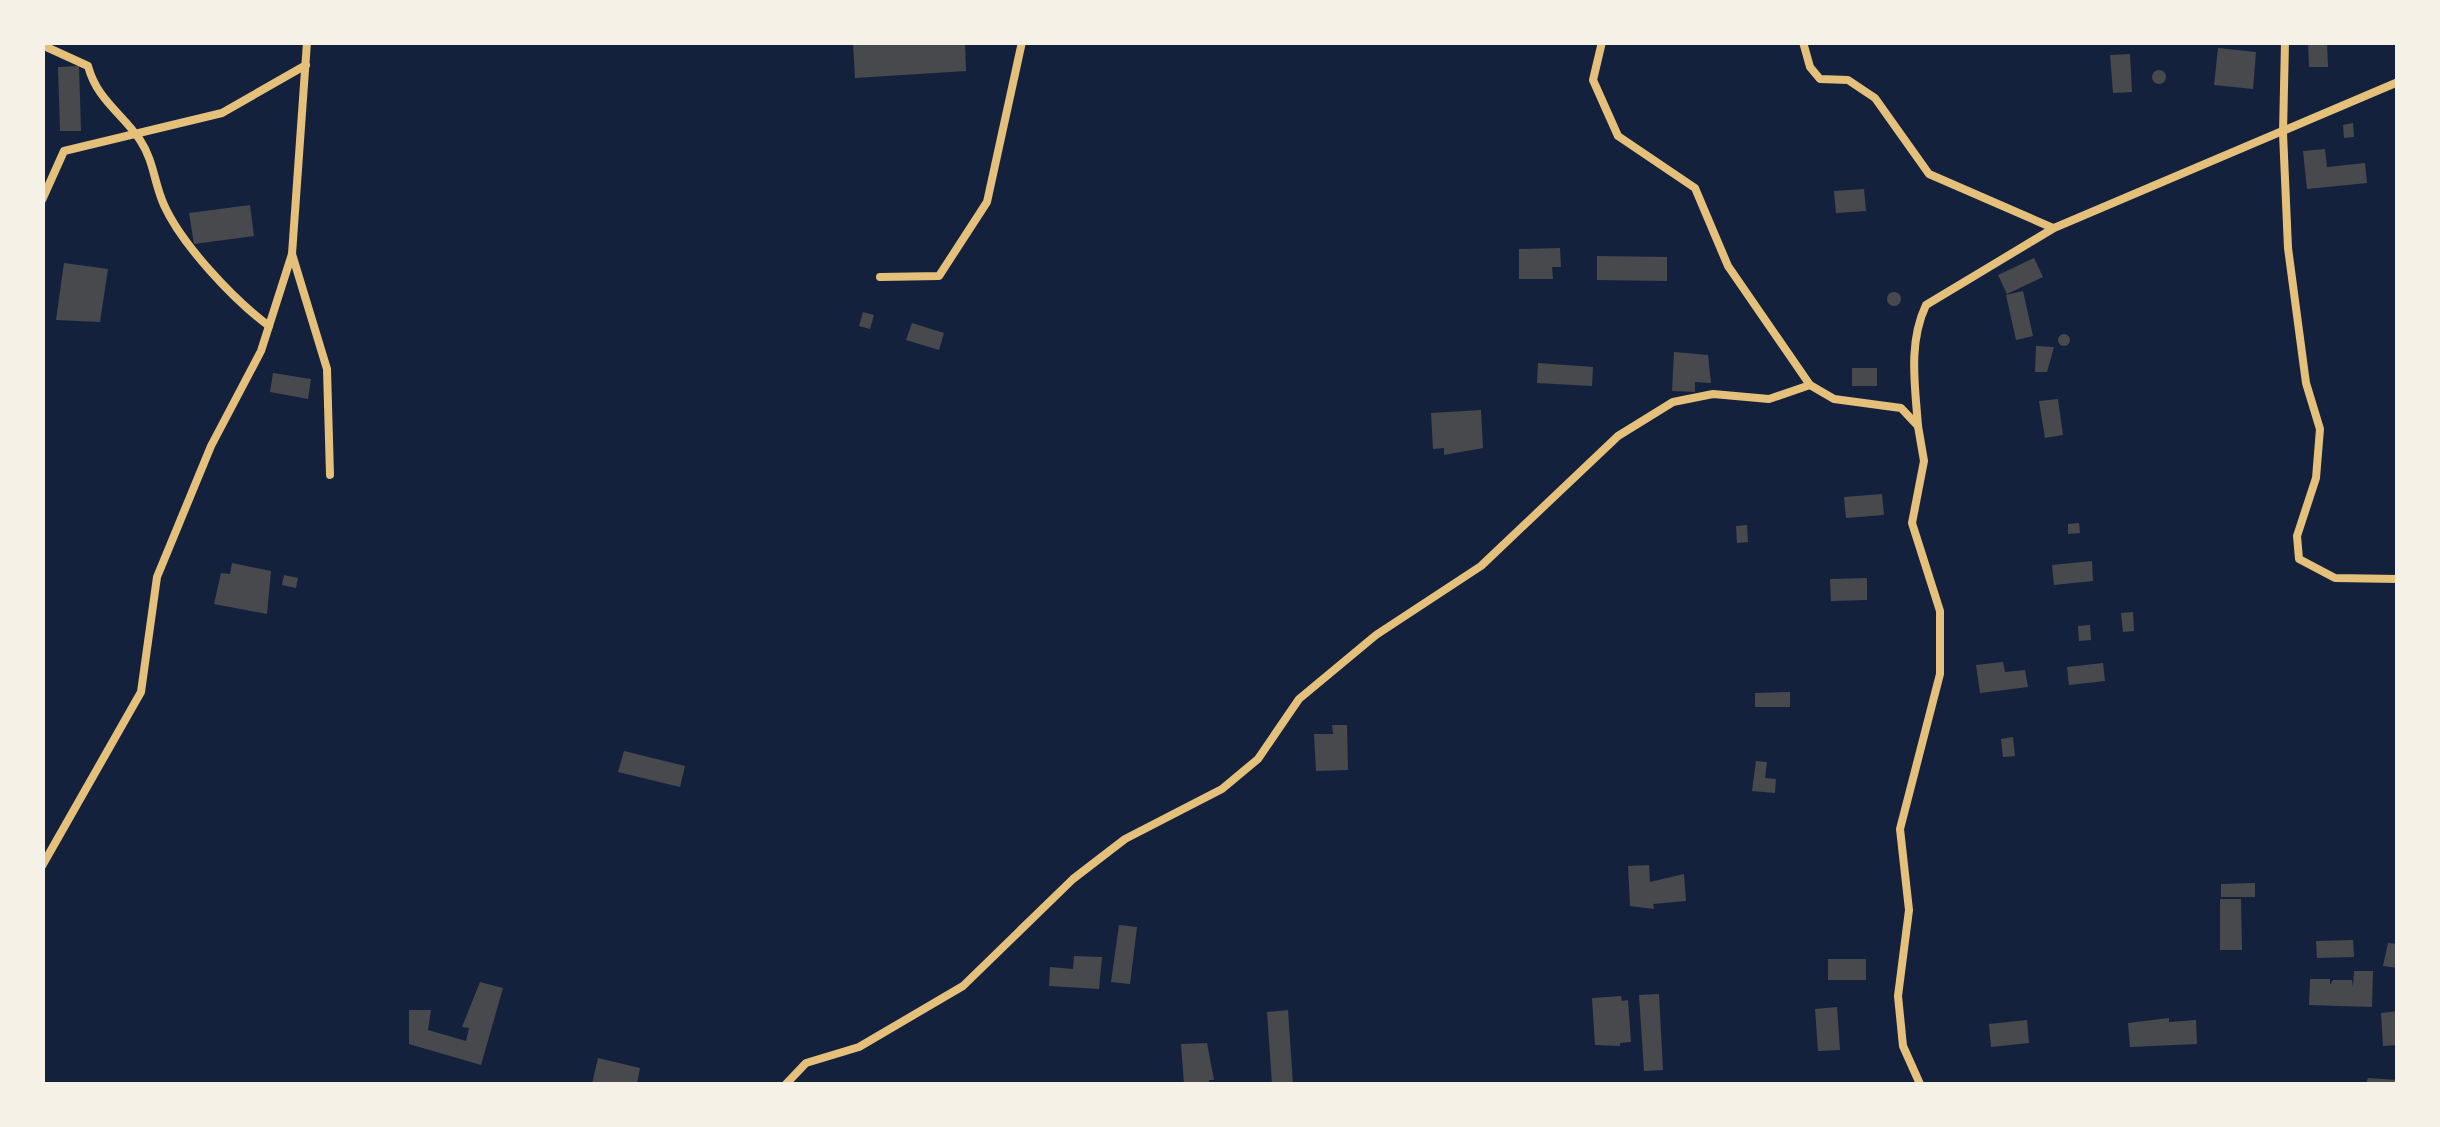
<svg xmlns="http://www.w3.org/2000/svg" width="2440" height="1127" viewBox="0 0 2440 1127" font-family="Signika,sans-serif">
  <rect width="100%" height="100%" fill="#14213d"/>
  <!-- building -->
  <g fill="#48494c">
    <path d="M853,42H965L966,71L855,78Z"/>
    <path d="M2308,42H2327L2328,67H2309Z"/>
    <path d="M2218,48L2256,52L2253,89L2214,85Z"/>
    <path d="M2130,54L2132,92L2113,93L2110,55Z"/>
    <path d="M79,66L81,131H60L58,67Z"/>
    <circle cx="2159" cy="77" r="7"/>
    <path d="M2353,123L2354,137L2344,138L2343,125Z"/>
    <path d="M2325,149L2327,167L2365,163L2367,183L2307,189L2303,151Z"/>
    <path d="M1864,189L1866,211L1836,213L1834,191Z"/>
    <path d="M250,205L254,236L194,244L189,213Z"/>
    <path d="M1560,248L1561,267H1552L1553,279H1519V249Z"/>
    <path d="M1597,256L1667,257V281L1597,280Z"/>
    <path d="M2034,258L2043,277L2007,294L1998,275Z"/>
    <path d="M64,263L108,269L100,322L56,320Z"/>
    <path d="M2023,291L2033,336L2016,340L2006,295Z"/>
    <circle cx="1894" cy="299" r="7"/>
    <path d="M863,312L874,315L870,329L859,326Z"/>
    <path d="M912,323L944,333L939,350L906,340Z"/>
    <circle cx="2064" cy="340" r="6"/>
    <path d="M2036,346L2054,347L2047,372H2035Z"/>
    <path d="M1674,352L1708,355L1711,383L1695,382V392L1672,391Z"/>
    <path d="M1538,363L1593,367L1592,386L1537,383Z"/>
    <rect x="1852" y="368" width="25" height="18"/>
    <path d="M273,373L311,379L308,399L270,392Z"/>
    <path d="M2058,399L2063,435L2045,438L2039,401Z"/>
    <path d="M1481,410L1483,448L1444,455V448L1433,449L1431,413Z"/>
    <path d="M1882,494L1884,515L1846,518L1844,497Z"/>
    <path d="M2079,523L2080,533L2068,534V524Z"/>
    <path d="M1747,525L1748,542L1737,543L1736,526Z"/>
    <path d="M2092,561L2093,581L2054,585L2052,565Z"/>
    <path d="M232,563L271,571L267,614L214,604L221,573L230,574Z"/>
    <path d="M284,575L298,578L296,588L282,585Z"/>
    <path d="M1867,578V600L1831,601L1830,579Z"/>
    <path d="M2133,612L2134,631L2123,632L2121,613Z"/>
    <path d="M2090,625L2091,640L2079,641L2078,626Z"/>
    <path d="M2003,662L2005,672L2025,670L2028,687L1980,693L1976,665Z"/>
    <path d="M2103,663L2105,681L2069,685L2067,667Z"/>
    <path d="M1790,692V707H1755V693Z"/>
    <path d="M1332,725H1347L1348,770L1316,771L1314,734H1333Z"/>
    <path d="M2013,737L2015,756L2003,757L2001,739Z"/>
    <path d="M624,751L685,766L680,787L618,772Z"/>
    <path d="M1756,761L1767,762L1765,778L1776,779L1775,793L1752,791Z"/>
    <path d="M1649,865L1650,882L1684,874L1686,901L1653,904L1654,909L1630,906L1628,866Z"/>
    <path d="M2255,883V897H2221V884Z"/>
    <path d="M2220,899H2241L2242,950H2220Z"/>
    <path d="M1119,925L1137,927L1130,984L1111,982Z"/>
    <path d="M2353,940L2354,957L2317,958L2316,941Z"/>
    <path d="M2388,943L2398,944V968L2383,966Z"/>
    <path d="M1074,956L1102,957L1099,989L1049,986L1050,967L1073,969Z"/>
    <rect x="1828" y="959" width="38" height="21"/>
    <path d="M2354,971H2373L2372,1007L2309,1005L2310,979H2330V985L2333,980H2352L2353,987Z"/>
    <path d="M480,982L503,988L481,1065L409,1044V1010H431L428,1030L466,1041L469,1028L462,1027Z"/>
    <path d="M1659,994L1663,1070L1644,1071L1639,995Z"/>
    <path d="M1621,996L1622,1001L1628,1000L1631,1042L1620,1043V1046L1595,1045L1592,998Z"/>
    <path d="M1837,1007L1840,1050L1818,1051L1815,1009Z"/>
    <path d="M1288,1010L1293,1084H1272L1267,1012Z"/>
    <path d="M2398,1011V1045L2383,1046L2381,1013Z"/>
    <path d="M2169,1018V1022L2196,1020L2197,1044L2130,1047L2128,1023Z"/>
    <path d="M2027,1020L2029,1043L1991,1047L1989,1024Z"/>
    <path d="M1207,1043L1214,1080H1209V1084H1184L1181,1044Z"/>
    <path d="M598,1058L640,1068L637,1084H592Z"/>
    <path d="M2368,1078L2398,1080V1084H2366Z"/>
  </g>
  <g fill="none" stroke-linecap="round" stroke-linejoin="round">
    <!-- minor -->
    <g stroke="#e5c07b" stroke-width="8">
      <path d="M1602,42L1593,80L1618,136L1695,188L1728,266L1810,385L1834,399L1901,408L1918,426L1924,461L1912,523L1940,611V674L1900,829L1909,910L1898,996L1903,1046L1920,1084"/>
      <path d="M1803,42L1810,67L1820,79L1848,80L1875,98L1929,174L2053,228"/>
      <path d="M2285,42L2283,133L2288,248L2306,383L2320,429L2316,478L2297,536L2299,559L2335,578L2398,579"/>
      <path d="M42,45L88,66C97,100 122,113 140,140C154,161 154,183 164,205C182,245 234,300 269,326"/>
      <path d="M42,200L64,151L222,113L306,65"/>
      <path d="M292,254L327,369L330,475"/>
      <path d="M880,277L939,276L987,202L1022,42"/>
      <path d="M1918,426C1915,385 1908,343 1926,305L2054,228L2398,82"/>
      <path d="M42,866L141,692L157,577L211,446L261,351L292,254L307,42"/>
      <path d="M786,1084L806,1063L859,1047L963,986L1073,879L1125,839L1222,789L1258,759L1299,699L1376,635L1481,566L1618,436L1673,402L1713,394L1769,399L1810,385"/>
    </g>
  </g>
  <!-- border -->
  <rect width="2440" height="1127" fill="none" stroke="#f6f1e7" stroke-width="90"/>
</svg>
